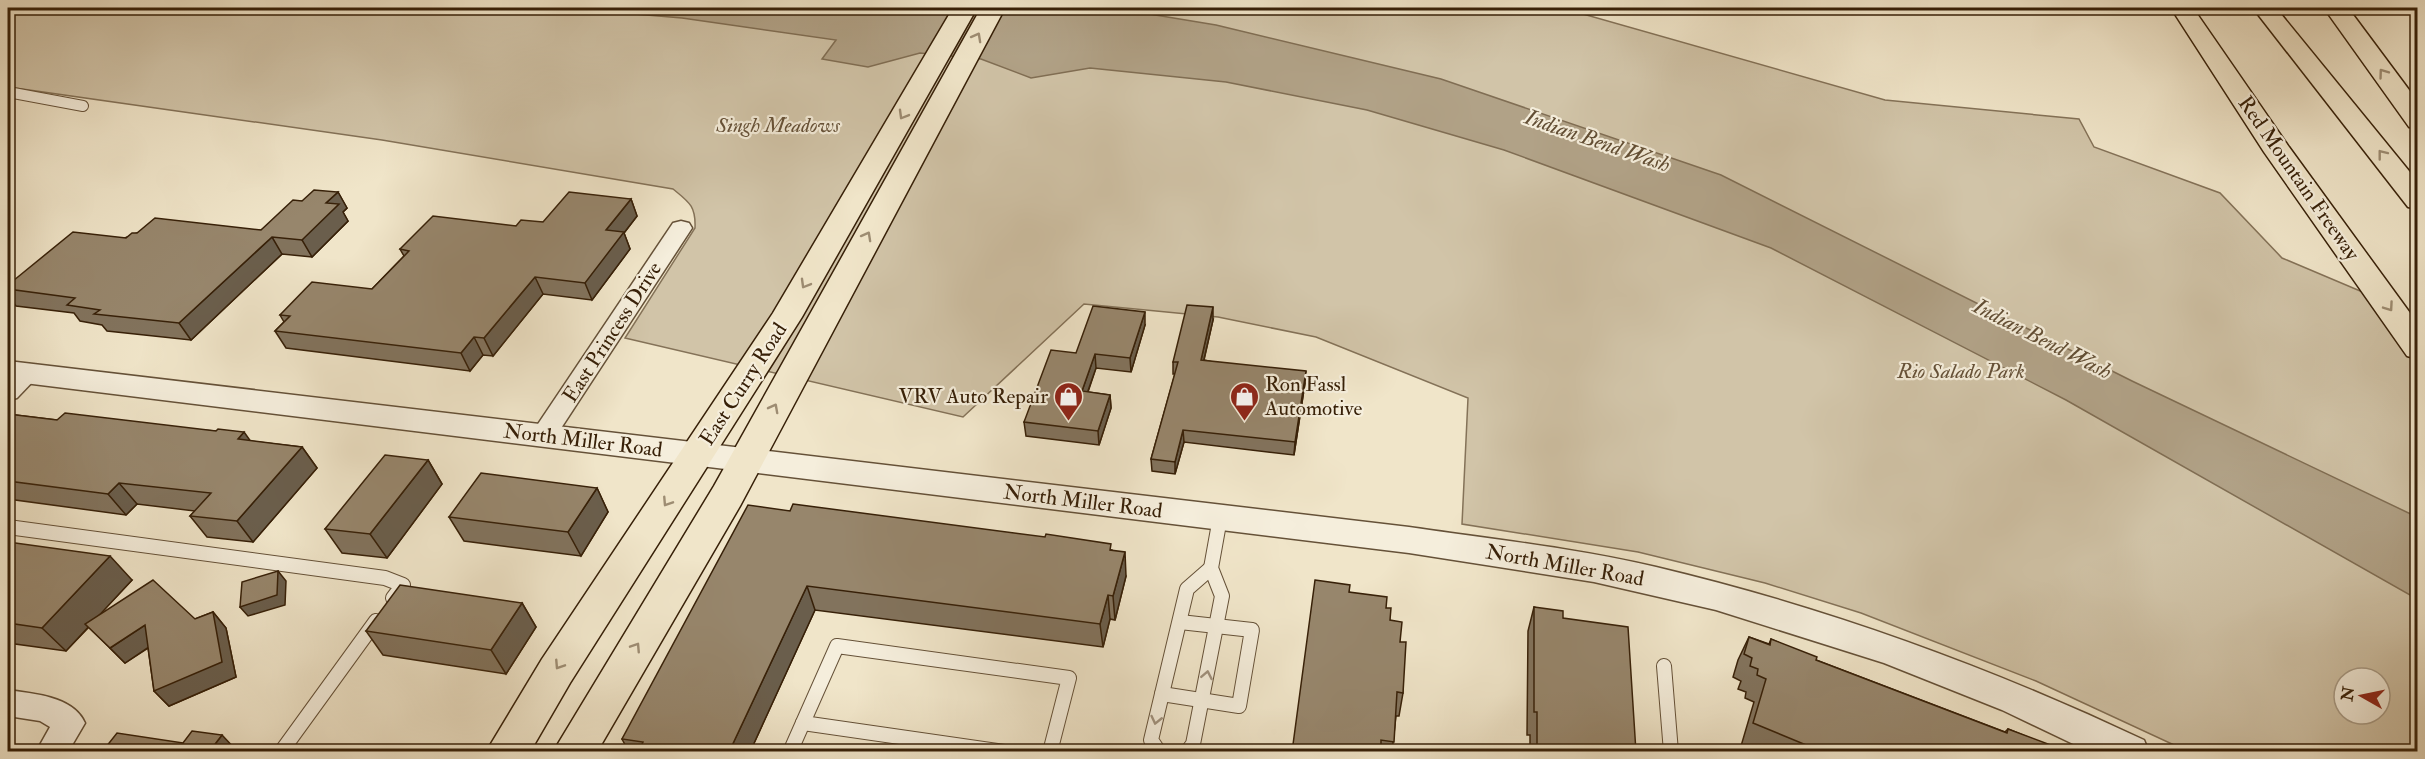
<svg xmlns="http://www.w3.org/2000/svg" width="2425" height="759" viewBox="0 0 2425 759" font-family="'IM FELL Double Pica',serif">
  <rect width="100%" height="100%" fill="#f0e5c9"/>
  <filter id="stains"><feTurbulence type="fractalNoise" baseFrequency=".00333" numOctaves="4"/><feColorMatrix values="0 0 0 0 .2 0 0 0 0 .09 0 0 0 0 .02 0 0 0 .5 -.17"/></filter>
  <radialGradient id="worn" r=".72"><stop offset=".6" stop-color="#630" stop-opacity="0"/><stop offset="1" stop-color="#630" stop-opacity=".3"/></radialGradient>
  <!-- green -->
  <path fill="#d1c4a8" stroke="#847258" stroke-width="1.5" fill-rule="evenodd" d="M8,8H1562L1885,100L2079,119L2094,147L2220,193L2282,258L2417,315V751H2187L2036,681L1861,613L1765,583L1638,552L1462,524L1468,398L1316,337L1218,317L1084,304L963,417L625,338L695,228C696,206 689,202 673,189L382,140L8,87ZM2344,678H2380V714H2344Z"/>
  <!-- water -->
  <path fill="#b1a287" stroke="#806e54" stroke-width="1.5" d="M563,8H1113L1216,25L1441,79L1721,175L2132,381L2417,517V599L2066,400L1771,248L1504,150L1367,110L1226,82L1090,68L1031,78L981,59L920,53L868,67L822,59L836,40L682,18Z"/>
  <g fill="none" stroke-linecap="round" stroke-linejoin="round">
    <defs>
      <path id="service-far1" d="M8,92L83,106"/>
      <g id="service">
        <path d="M8,527L385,578L403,585L393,598"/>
        <path d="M1664,666L1671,752"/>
        <path d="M1162,694L1239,706L1252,630L1180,622"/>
        <path d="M803,723L1004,752"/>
        <path d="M281,752L376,621"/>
        <path d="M790,752L837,646L1069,678L1050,752"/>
        <path d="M1159,752L1151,740L1187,589L1211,568"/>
        <path d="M1187,752L1193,744L1222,596L1211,568L1220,518"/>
      </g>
      <g id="minor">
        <path d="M681,221L689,223L692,228L552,442L543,445L534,442L530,436L534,430L673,223Z"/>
        <path d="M28,366L36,368L40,374L17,398L8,400V379L20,368Z"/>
        <path d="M8,690C34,694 73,696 85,723L68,752H36L50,727L40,721L8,716Z"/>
      </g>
      <path id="tertiary" d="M8,361L1409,527C1491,539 1575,548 1656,567C1825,607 1987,666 2144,740L2149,752H2090L2002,710L1884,663L1716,610L1594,582L1409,553L8,381Z"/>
      <g id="primary">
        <path d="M953,8H977L802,317L570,683L530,752H486L542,659L773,313Z"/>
        <path d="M981,8H1005L740,506L597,752H553L714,486Z"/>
      </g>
      <g id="motorway">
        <path d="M2171,8H2193L2289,147L2418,324V359L2407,356L2264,152Z"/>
        <path d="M2253,8H2276L2418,182V209L2408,207Z"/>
        <path d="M2324,8H2348L2418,102V129L2409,127Z"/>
      </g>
    </defs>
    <!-- service-far1 casing -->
    <use href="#service-far1" stroke="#655138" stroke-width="12"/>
    <!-- service casing -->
    <use href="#service" stroke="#655138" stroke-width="16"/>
    <!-- minor casing -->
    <use href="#minor" stroke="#655138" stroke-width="3"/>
    <!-- tertiary casing -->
    <use href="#tertiary" stroke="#655138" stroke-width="3"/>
    <!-- primary casing -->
    <use href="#primary" stroke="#372008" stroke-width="3"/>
    <!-- motorway casing -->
    <use href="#motorway" stroke="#372008" stroke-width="3"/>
    <!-- service-far1 -->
    <use href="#service-far1" stroke="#f5eedc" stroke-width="10"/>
    <!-- service -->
    <use href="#service" stroke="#f5eedc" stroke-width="14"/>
    <!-- minor -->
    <use href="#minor" fill="#f5eedc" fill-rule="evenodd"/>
    <!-- tertiary -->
    <use href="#tertiary" fill="#f5eedc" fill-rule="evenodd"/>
    <!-- primary -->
    <use href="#primary" fill="#f0e5c9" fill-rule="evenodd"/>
    <!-- motorway -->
    <use href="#motorway" fill="#f0e5c9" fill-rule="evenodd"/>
  </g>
  <!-- wall -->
  <g fill="#82735d" stroke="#372008" stroke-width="1.5">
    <path d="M338,192L347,208L343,212L348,221L312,257L282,254L191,340L107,331L102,325L80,321L74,313L16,306L8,295V285L137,233L261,230L302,201Z"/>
    <path d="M631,199L637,216L624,233L630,249L592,300L543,294L493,356L483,355L470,371L286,348L275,331L284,322L280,315L372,289L404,256L400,249L516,226L543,222Z"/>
    <path d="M1213,320L1204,360L1305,383L1294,455L1184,442L1175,474L1152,471L1151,459L1175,374H1173V362Z"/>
    <path d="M1145,325L1131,372L1096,368L1088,392L1110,395L1111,408L1099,445L1026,436L1024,422L1076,353Z"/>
    <path d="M8,414L57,420L216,431L250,441L302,447L317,468L253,542L207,537L190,516L195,511L137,504L126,515L8,499Z"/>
    <path d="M428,460L442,484L387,558L342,553L325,529Z"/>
    <path d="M597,488L608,512L581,556L464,541L449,517Z"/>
    <path d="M790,511L1112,550L1126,576L1115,620L1110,619L1103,647L815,610L750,752H629L622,739Z"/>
    <path d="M8,542L132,580L101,613L195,619L213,612L226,628L236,677L169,706L154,691L148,648L125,663L89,627L66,651L8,643Z"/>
    <path d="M1349,592L1386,608L1390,620L1400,642L1403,693L1399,716H1396L1392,752H1292Z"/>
    <path d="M522,603L536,627L506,674L383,655L366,631Z"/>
    <path d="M1534,607L1563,618L1636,752H1530V735H1527L1528,631Z"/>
    <path d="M1749,637L1769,644L1771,639L1816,660L2005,732L2008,729L2064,752H1755L1741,746L1754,702L1745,698L1746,692L1738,689L1741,681L1733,677L1738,660Z"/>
  </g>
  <!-- shaded-wall -->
  <g fill="#6a5e4c" stroke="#372008" stroke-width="1.5">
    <path d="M338,192L347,208L343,212L348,221L312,257L302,240L326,203Z"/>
    <path d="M631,199L637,216L624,233L630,249L592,300L585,283L606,230Z"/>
    <path d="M272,237L282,254L191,340L179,323Z"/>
    <path d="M535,277L543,294L493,356L484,338Z"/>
    <path d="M1213,307V320L1201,372V360Z"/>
    <path d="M1145,312V325L1131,372L1130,358Z"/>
    <path d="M474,337L483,355L470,371L461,353Z"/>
    <path d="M1095,354L1096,368L1083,405L1082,391Z"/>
    <path d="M1306,371L1305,383L1294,455L1295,442Z"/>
    <path d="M1110,395L1111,408L1099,445L1098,431Z"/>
    <path d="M1183,430L1184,442L1175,474V462Z"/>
    <path d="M244,432L259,453L238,439Z"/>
    <path d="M302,447L317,468L253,542L237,521Z"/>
    <path d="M428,460L442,484L387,558L370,534Z"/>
    <path d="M119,483L137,504L126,515L108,494Z"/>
    <path d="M597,488L608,512L581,556L568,532Z"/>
    <path d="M1125,552L1126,576L1115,620L1113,596Z"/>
    <path d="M110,556L132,580L66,651L42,628Z"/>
    <path d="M278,571L286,581L285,605L248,616L240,607Z"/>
    <path d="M807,586L815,610L750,752H729Z"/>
    <path d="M1108,595L1110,619L1103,647L1100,624Z"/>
    <path d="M522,603L536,627L506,674L491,650Z"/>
    <path d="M213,612L226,628L236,677L169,706L154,691Z"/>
    <path d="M145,625L159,640L125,663L110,648Z"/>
    <path d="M222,735L237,751L236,752H209Z"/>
  </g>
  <!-- building -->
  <g fill="#97866c" stroke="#372008" stroke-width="1.5">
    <path d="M314,190L338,192L326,203L339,204L302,240L272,237L179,323L94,314L100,310L67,305L75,298L8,289V285L73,232L126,238L132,233H137L155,218L261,230L293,200L302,201Z"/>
    <path d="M569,192L631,199L606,230L624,232L585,283L535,277L484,338L474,337L461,353L275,331L290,316L280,315L312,282L372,289L409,251L400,249L433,216L516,226L521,220L543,222Z"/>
    <path d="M1187,305L1213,307L1201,360L1306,371L1295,442L1183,430L1175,462L1151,459L1178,362H1173Z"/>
    <path d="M1093,306L1145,312L1130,358L1095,354L1082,391L1110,395L1098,431L1024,422L1051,350L1076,353Z"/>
    <path d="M65,413L216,431L218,429L244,432L238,439L302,447L237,521L190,516L211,493L119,483L108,494L8,481V414L57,420Z"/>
    <path d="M385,455L428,460L370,534L325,529Z"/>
    <path d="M481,473L597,488L568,532L449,517Z"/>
    <path d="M793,504L1045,537L1046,534L1111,544L1110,550L1125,552L1113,596L1108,595L1100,624L807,586L729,752H638L643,742L622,739L748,505L790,511Z"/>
    <path d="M8,542L110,556L42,628L8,623Z"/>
    <path d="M278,571L277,595L240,607L242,582Z"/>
    <path d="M153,580L195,619L213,612L222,662L154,691L145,625L110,648L85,624Z"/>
    <path d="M1315,580L1350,585L1349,592L1387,597L1386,608H1391L1390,620L1402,622L1400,642H1406L1403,693L1397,692L1394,742L1381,740V752H1292Z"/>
    <path d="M400,585L522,603L491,650L366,631Z"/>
    <path d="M1534,607L1563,611V618L1628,627L1636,752H1537V712H1534Z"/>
    <path d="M1749,637L1770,645L1771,639L1817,657L1816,660L2007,733L2008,729L2064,750V752H1823L1753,723L1766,679L1757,675L1758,669L1750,666L1752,658L1744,654Z"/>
    <path d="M192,731L222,735L209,752H102L117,733L183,743Z"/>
  </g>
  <!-- one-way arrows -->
  <defs><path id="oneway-chevron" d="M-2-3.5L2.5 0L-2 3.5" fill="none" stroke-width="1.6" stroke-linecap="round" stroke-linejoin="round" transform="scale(1.5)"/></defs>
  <g stroke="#9d8c72">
    <use href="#oneway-chevron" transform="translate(977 37) rotate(-61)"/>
    <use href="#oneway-chevron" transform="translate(2383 73) rotate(-126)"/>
    <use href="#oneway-chevron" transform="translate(903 115) rotate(120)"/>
    <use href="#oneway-chevron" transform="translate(2382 154) rotate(-128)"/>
    <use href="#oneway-chevron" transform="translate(867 236) rotate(-61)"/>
    <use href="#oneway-chevron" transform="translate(805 284) rotate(120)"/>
    <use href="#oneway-chevron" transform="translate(2389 307) rotate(55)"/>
    <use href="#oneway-chevron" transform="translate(774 408) rotate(-62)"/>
    <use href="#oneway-chevron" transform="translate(667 502) rotate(123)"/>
    <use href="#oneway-chevron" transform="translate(636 647) rotate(-57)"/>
    <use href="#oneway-chevron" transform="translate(559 665) rotate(123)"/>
  </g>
  <g stroke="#a0917d">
    <use href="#oneway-chevron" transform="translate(1207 675) rotate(-79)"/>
    <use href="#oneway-chevron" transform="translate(1156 720) rotate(103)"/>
  </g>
  <!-- icons -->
  <defs>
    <symbol id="shop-pin" viewBox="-11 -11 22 30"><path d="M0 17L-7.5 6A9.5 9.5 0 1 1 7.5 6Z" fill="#8f2418" stroke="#f5eedc"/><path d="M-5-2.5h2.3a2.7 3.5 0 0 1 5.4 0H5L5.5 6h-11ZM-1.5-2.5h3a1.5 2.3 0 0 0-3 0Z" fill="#fff"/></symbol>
  </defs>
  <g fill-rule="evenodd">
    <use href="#shop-pin" x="1052" y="380" width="33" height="45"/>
    <use href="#shop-pin" x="1228" y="380" width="33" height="45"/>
  </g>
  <g text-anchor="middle" stroke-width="4.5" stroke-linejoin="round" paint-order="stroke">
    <!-- park labels -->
    <g font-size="21" font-style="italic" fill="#655138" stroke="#f5eedc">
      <text x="778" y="132">Singh Meadows</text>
      <text x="1961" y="378">Rio Salado Park</text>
    </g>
    <!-- street labels -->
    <g font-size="21" fill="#372008" stroke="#f5eedc">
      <text transform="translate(2299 178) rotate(55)" y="7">Red Mountain Freeway</text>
      <text transform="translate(612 332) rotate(-57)" y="7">East Princess Drive</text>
      <text transform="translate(743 384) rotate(-57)" y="7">East Curry Road</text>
      <text transform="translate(583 440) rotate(7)" y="7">North Miller Road</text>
      <text transform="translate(1083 501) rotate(7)" y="7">North Miller Road</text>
      <text transform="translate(1565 565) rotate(10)" y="7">North Miller Road</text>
    </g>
    <!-- poi labels -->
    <g font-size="21" fill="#372008" stroke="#f5eedc" text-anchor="start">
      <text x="1265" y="391">Ron Fassl<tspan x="1265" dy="24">Automotive</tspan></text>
      <text x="1048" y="403" text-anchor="end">VRV Auto Repair</text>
    </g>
    <!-- water labels -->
    <g font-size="22" font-style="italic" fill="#624e34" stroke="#f5eedc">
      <text transform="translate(1598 140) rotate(19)" y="8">Indian Bend Wash</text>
      <text transform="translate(2043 338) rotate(27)" y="8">Indian Bend Wash</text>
    </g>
  </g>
  <!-- margin -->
  <rect width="2425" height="759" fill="none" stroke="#f0e5c9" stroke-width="30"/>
  <rect x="9" y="9" width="2407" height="741" fill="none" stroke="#372008" stroke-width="3"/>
  <rect x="15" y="15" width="2395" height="729" fill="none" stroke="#372008" stroke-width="1.5"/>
  <!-- north arrow -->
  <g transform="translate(2362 696) rotate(279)"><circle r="28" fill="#f5eedc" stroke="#a99c87" stroke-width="1.5"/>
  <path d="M0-4.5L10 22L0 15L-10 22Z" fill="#8f2418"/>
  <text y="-9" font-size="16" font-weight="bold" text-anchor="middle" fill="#372008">N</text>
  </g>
  <rect width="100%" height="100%" filter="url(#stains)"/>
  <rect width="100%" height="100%" fill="url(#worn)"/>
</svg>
